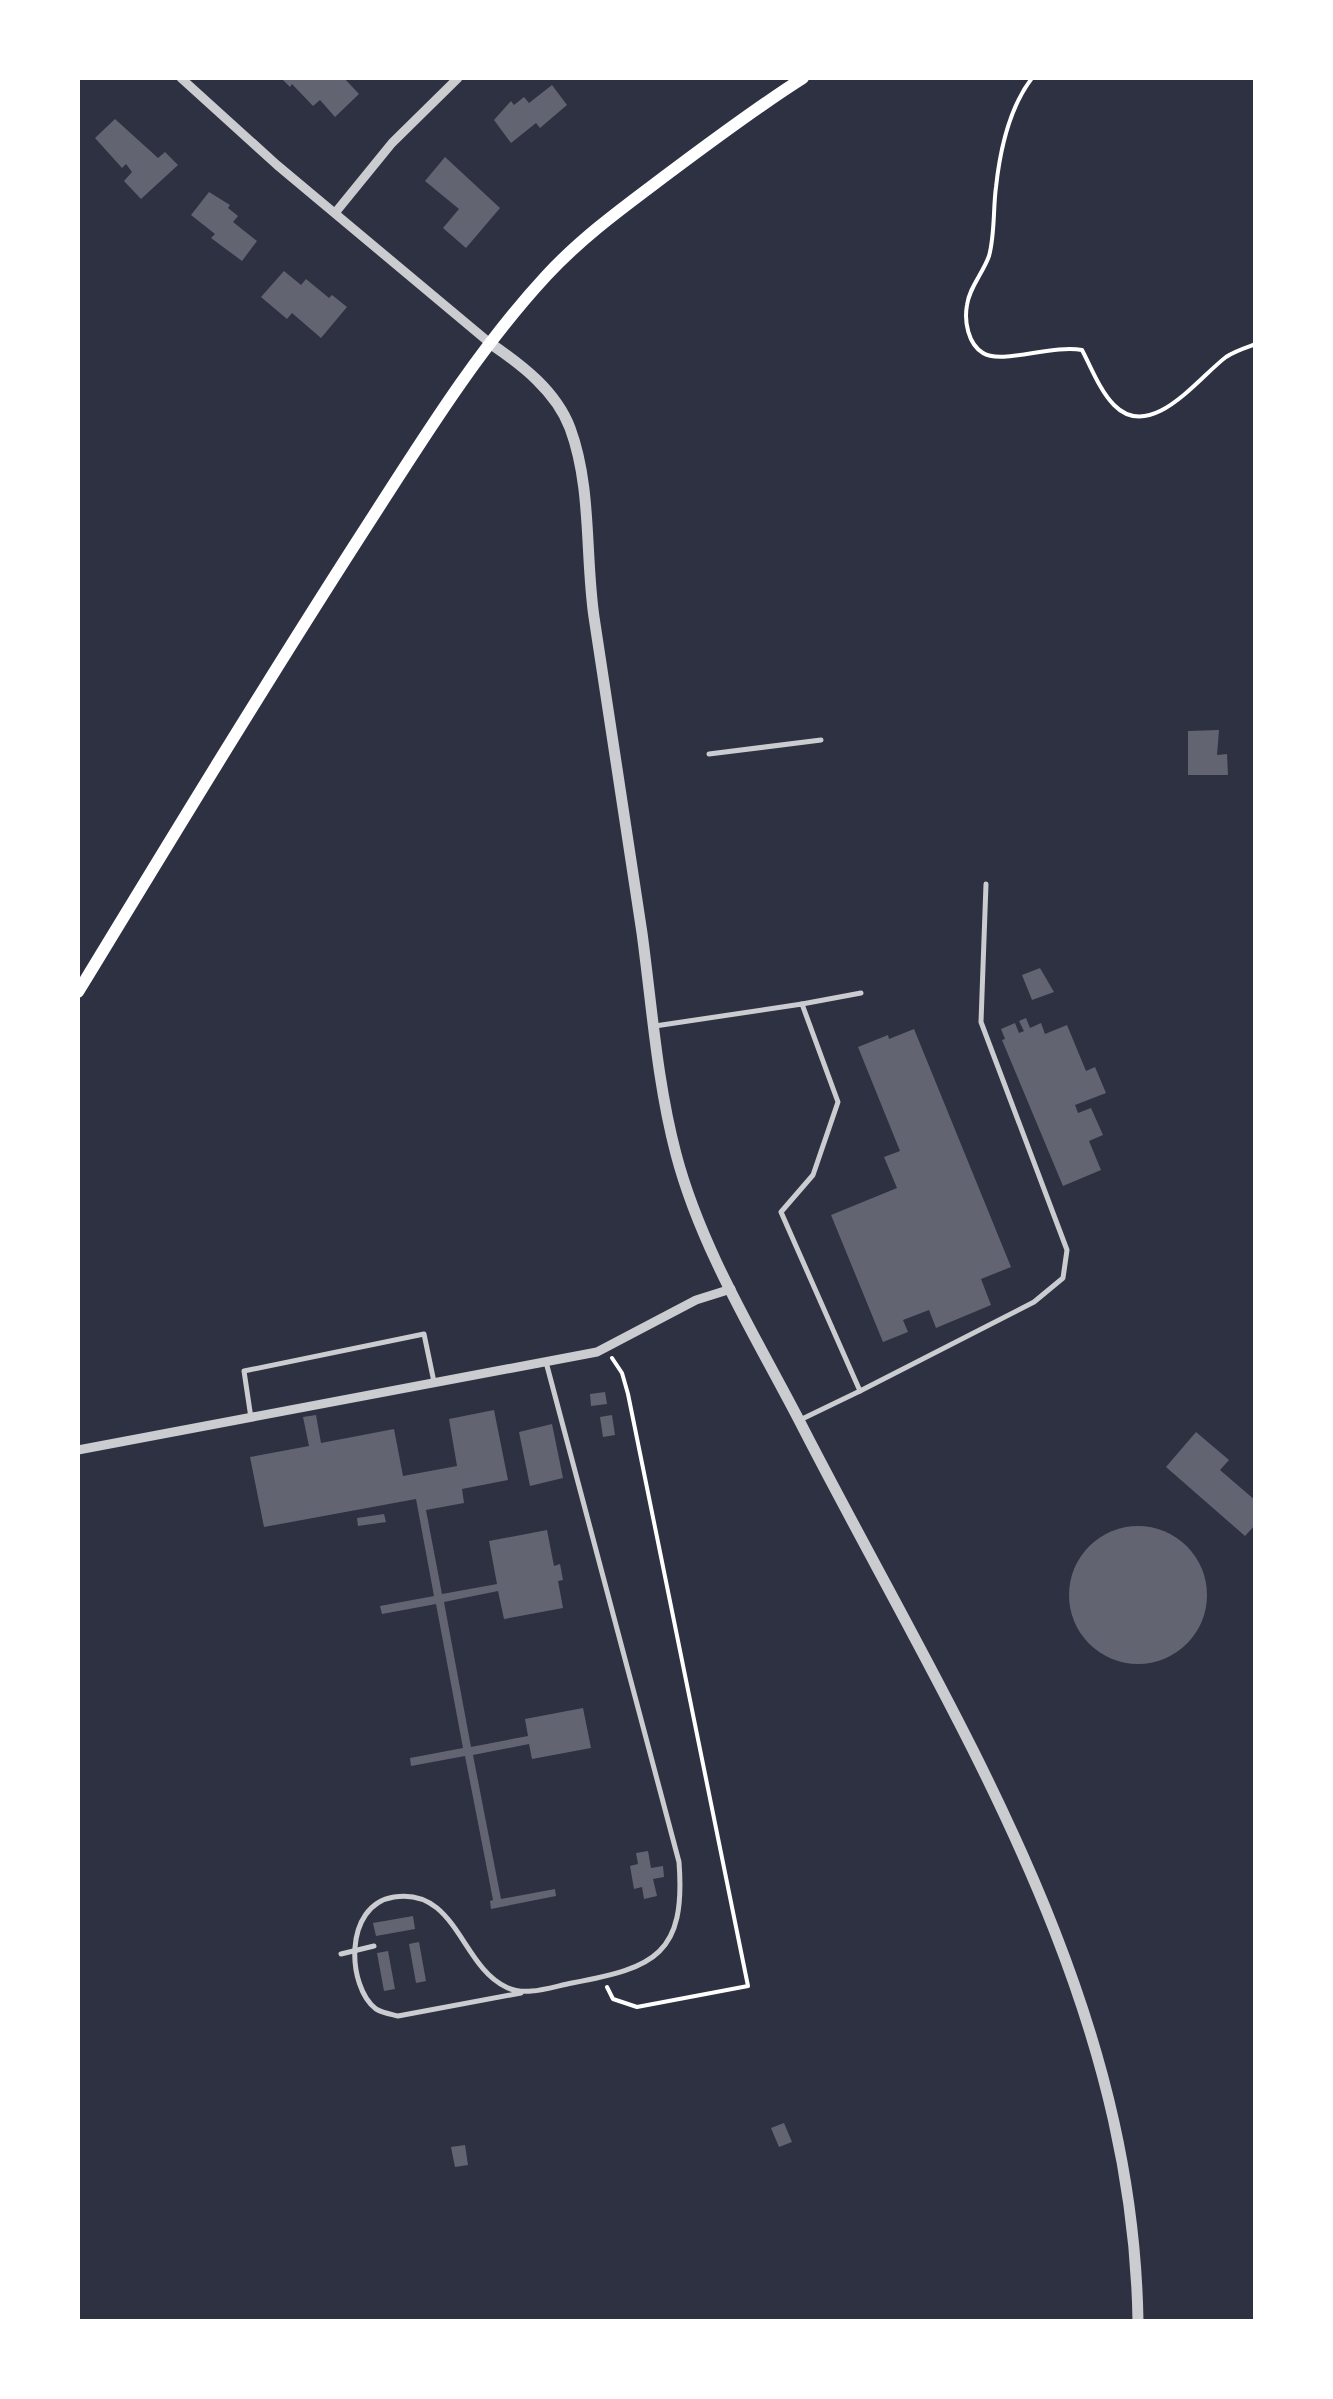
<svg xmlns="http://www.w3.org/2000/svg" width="1333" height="2399" viewBox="0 0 1333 2399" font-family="'Space Grotesk',sans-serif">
  <rect width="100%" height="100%" fill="#2d3142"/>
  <!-- building -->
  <g fill="#626471">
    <path d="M281,78H344L359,94L335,117L320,100L313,106L292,84L290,87Z"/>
    <path d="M552,85L567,105L540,128L536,123L511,143L494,120L511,101L514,105L524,97L529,103Z"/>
    <path d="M115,119L158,158L165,152L178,165L141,199L124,181L132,172L126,164L122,168L95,138Z"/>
    <path d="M445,157L500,208L466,248L443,228L459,209L425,181Z"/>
    <path d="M209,192L230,205L228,208L238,216L233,222L257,241L242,261L211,238L215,234L191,215Z"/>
    <path d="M284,271L301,285L306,279L329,298L332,295L347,307L321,338L292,313L287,319L261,297Z"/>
    <path d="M1219,730L1217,755L1227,754L1228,775H1188V731Z"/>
    <path d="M1040,968L1054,992L1032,1000L1022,975Z"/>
    <path d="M1026,1018L1030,1028L1041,1023L1045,1034L1067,1025L1086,1071L1095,1067L1106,1093L1075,1105L1078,1113L1091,1108L1103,1135L1089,1141L1101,1170L1063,1186L1002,1040L1005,1039L1001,1029L1015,1023L1019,1033L1024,1031L1019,1021Z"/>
    <path d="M914,1029L1011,1267L981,1279L991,1305L936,1328L929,1310L903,1320L908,1332L883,1342L831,1215L897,1188L884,1157L900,1151L858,1047L888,1035L889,1039Z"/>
    <path d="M605,1392L607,1404L591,1406L590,1394Z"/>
    <path d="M494,1410L508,1480L462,1489L464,1503L426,1510L442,1594L497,1584L489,1541L547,1530L554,1566L560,1564L563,1580L558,1581L563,1608L504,1619L498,1591L444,1602L471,1747L528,1736L525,1719L583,1708L591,1748L532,1759L529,1744L473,1755L501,1899L555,1889L556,1896L491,1909L490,1901L493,1900L465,1756L411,1766L410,1758L463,1748L436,1604L382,1614L380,1606L434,1596L416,1499L264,1527L250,1457L309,1446L303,1417L316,1415L321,1443L394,1429L403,1476L457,1466L449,1419Z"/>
    <path d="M612,1415L615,1435L603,1437L600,1417Z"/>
    <path d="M552,1424L563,1478L530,1486L519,1432Z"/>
    <path d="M1196,1432L1229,1460L1220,1470L1256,1501V1524L1245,1536L1166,1467Z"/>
    <path d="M384,1514L386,1522L358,1526L357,1518Z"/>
    <circle cx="1138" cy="1595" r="69"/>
    <path d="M648,1851L651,1868L663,1866L664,1877L653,1879L657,1896L644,1899L642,1887L634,1889L630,1866L638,1864L636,1853Z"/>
    <path d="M413,1916L415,1929L376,1936L373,1923Z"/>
    <path d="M419,1942L426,1981L416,1983L409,1944Z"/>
    <path d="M388,1951L395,1989L384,1991L377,1953Z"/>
    <path d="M784,2123L792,2142L779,2147L771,2128Z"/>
    <path d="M465,2145L468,2165L455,2167L451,2147Z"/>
  </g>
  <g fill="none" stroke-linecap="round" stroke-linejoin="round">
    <!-- path -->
    <g stroke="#fff" stroke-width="4">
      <path d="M1032,78C1009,108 1000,150 996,187C993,209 995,234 989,256C983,273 969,288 967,305C964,321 968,344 983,353C1001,365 1053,344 1082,350C1091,367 1100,391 1114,405C1151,443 1199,377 1226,357C1235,351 1245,348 1256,344"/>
      <path d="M607,1987L613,1999L637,2007L748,1986L628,1394L622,1373L612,1358"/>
    </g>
    <!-- service -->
    <g stroke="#caccd0" stroke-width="5">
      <path d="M709,754L821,740"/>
      <path d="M802,1004L861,993"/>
      <path d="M655,1026L802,1004L838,1102L813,1175L781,1212L860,1391L802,1419"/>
      <path d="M860,1391L1034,1302L1063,1278L1067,1250L981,1022L986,884"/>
      <path d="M251,1418L244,1371L424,1334L434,1382"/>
      <path d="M341,1954L374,1946"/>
      <path d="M521,1993L398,2016C390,2014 383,2013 376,2009C347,1987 343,1905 394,1897C456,1887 461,1966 506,1987C526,1997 551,1987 572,1983C655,1968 686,1954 679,1862L546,1362"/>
    </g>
    <!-- minor -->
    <g stroke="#caccd0" stroke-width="9">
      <path d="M181,78L277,165L491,344"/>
      <path d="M335,213L392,143L458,78"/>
      <path d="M78,1450L597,1352L696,1300L731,1289"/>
    </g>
    <!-- tertiary -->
    <path stroke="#caccd0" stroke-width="11" d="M491,344C522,365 556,391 570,428C592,487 585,555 594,617C610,723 627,828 642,933C652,1007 657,1082 676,1154C701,1249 756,1337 801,1424C948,1711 1133,1987 1138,2322"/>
    <!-- secondary -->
    <path stroke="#fff" stroke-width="12" d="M78,992C171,839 264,686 361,535C418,447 474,354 546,276C580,239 621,209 661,179C708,144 754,109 803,78"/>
  </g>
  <!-- border -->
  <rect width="1333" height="2399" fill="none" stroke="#ffffff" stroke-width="160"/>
</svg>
